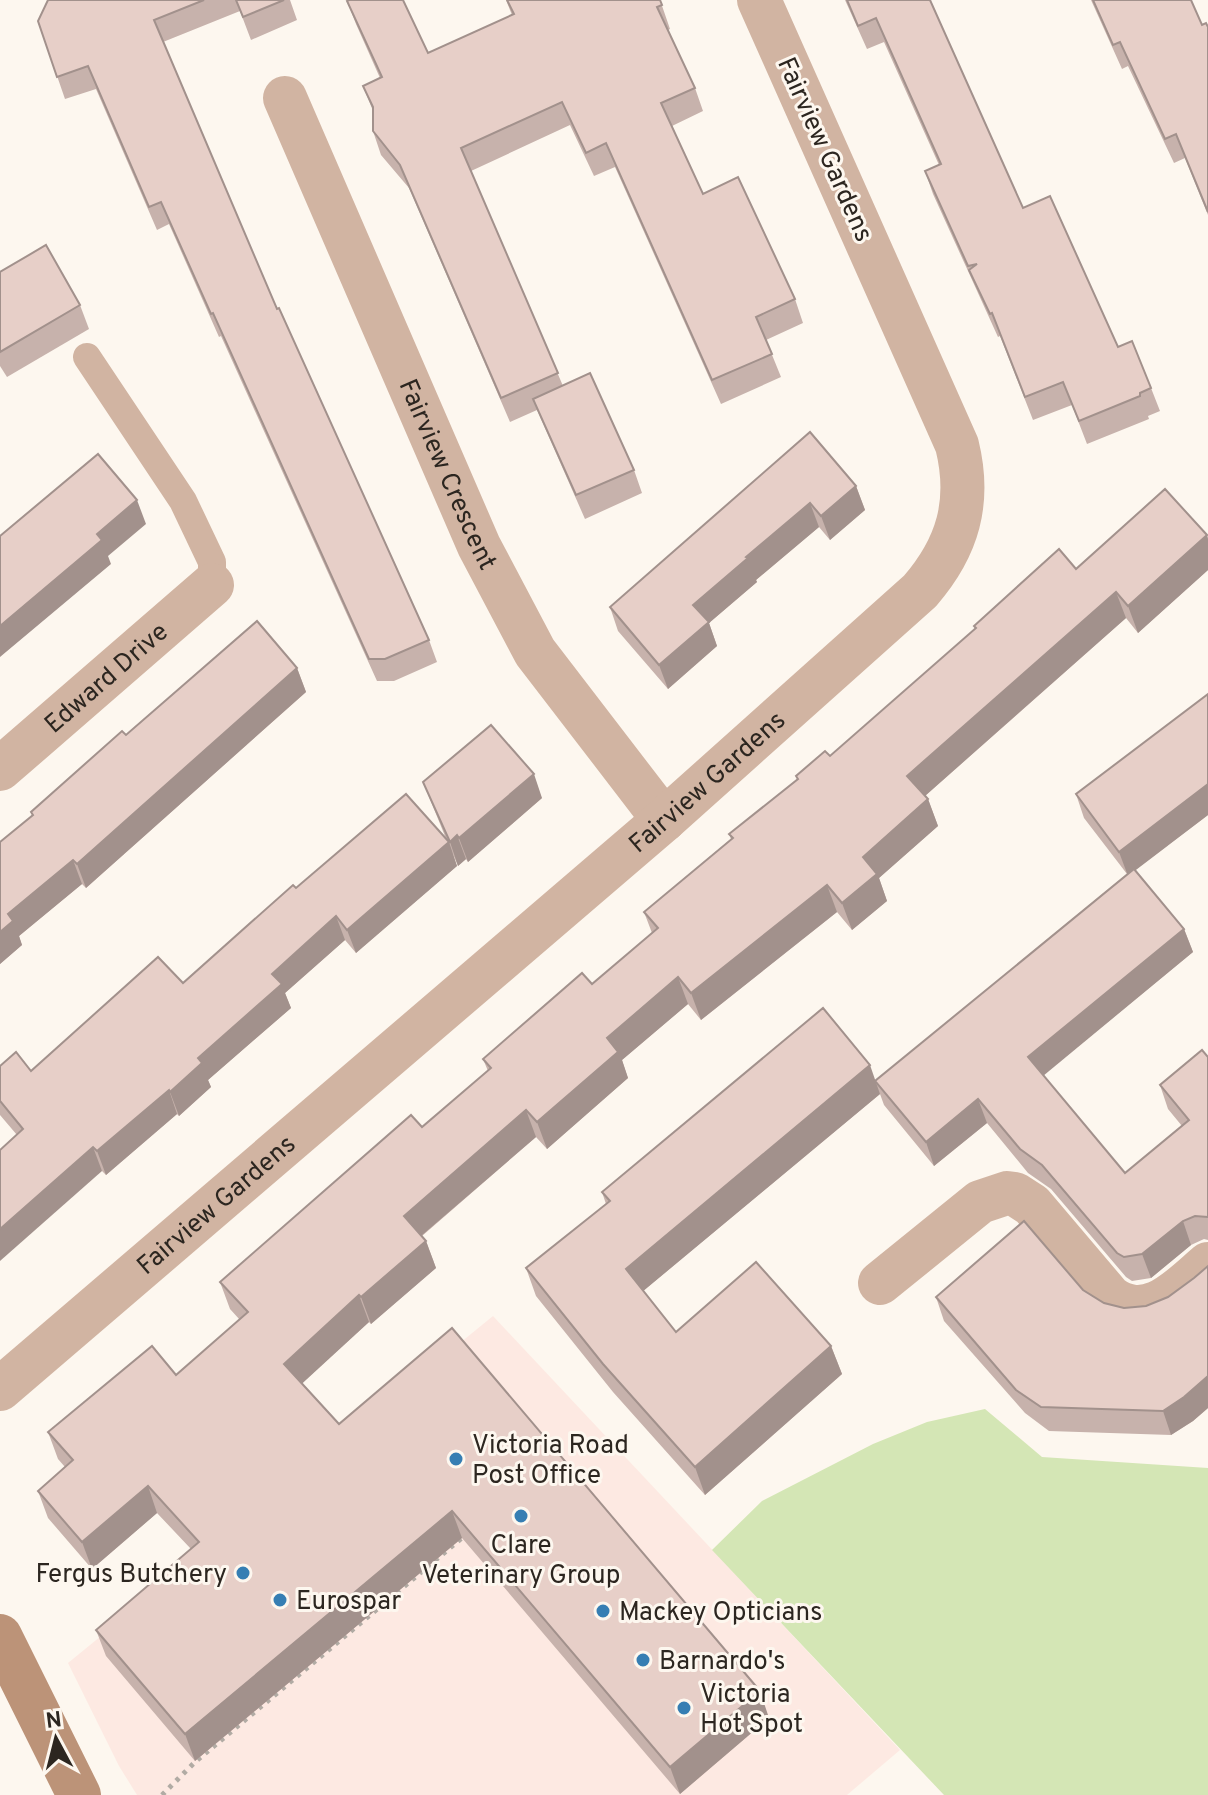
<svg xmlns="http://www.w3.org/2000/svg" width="1208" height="1795" viewBox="0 0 1208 1795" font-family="Overpass,sans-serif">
  <rect width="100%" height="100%" fill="#fdf7ef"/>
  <!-- commercial -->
  <path fill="#fde9e2" d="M493,1316L900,1750L847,1795H137L119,1766L68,1663Z"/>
  <!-- green -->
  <path fill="#d4e6b5" d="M985,1409L1042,1457L1208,1468V1795H944L712,1550L762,1501L873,1444L927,1422Z"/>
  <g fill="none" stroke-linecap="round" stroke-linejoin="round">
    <!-- path -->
    <path stroke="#b1aba4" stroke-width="5" stroke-dasharray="4 6" stroke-linecap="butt" d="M162,1795L195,1762L463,1537L465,1539"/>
    <!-- lane -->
    <path stroke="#d1b4a2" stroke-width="28" d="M87,357L183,501L212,562V585"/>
    <!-- street -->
    <g stroke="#d1b4a2" stroke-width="44">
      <path id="s1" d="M285,98L479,546L535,652L664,820"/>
      <path id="s2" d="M0,769L212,585"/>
      <path d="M880,1283L980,1202L1007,1193L1015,1194L1032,1205L1110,1297C1148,1325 1180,1288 1208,1264"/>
      <path id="s3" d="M0,1389L664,820L920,591C958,547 971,502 957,445L759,0"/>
    </g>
    <!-- secondary -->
    <path stroke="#bc9378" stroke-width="44" d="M0,1636L79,1795"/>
  </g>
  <!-- wall -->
  <g fill="#c7b2ac">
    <path d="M48,0H290L297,20L251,40L240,11L163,42L277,309L429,640L437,662L394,681H377L221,336L219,337L169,224L157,230L96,89L65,99L38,21Z"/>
    <path d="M506,0H660L670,29L668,30L695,88L703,111L672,126L703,194L795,299L803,323L766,340L781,377L721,404L615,167L594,176L570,125L471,171L563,386L634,470L642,493L585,519L537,410L510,422L409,188L381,155L373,131V111L363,86L380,78L356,24L347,1L428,53L512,15Z"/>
    <path d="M845,0H930L1023,208L1118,347L1151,388L1160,411L1148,416L1149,419L1087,444L1072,405L1033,420L1000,336L998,337L933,194L925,171L939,165L884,42L867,49Z"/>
    <path d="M1091,0H1191L1202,25L1208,27V215L1185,158L1174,163L1128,66L1122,69Z"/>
    <path d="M0,272L80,305L89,329L7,377L0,366Z"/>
    <path d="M810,432L856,486L865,510L830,540L819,527L756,580L757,582L709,623L717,646L668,689L618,631L610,607Z"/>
    <path d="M1207,535L1208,539V570L1138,633L1126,618L925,796L928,799L938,826L879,878L887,901L852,930L837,912L701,1020L688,1004L622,1060L628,1078L547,1149L536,1137L422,1236L426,1241L436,1268L371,1324L369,1322L302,1383L339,1424L769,1718L680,1794L462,1538L195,1761L106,1656L96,1630L191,1549L157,1513L92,1569L48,1518L38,1491L65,1467L58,1459L48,1432L176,1375L240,1320L230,1309L220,1282L422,1127L488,1071L483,1059L592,984L652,933L644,912L731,839L729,834L797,780L796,776L830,756L975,629L974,626L1076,569Z"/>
    <path d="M297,668L306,692L86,888L82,884L19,936L22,945L0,964V842L32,816L31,812L126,735Z"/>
    <path d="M1208,694V815L1135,870L1184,929L1193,952L1043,1075L1125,1173L1182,1126L1168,1109L1160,1085L1208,1057V1240L1204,1239L1191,1245L1151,1278L1132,1281L1126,1277L1051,1189L1028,1173L987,1123L934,1166L884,1105L880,1094L643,1291L676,1332L831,1346L842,1374L705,1495L613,1392L536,1296L526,1268L606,1204L602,1192L876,1080L1127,874L1084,818L1076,794Z"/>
    <path d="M423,782L542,798L468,862L466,859L458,866L452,852L457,866L356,953L345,940L285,993L291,1008L208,1080L211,1087L179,1116L177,1114L106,1175L102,1171L17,1135L0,1115V1066L31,1071L183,983L296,888L447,841Z"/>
    <path d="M1208,1266V1408L1193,1421L1171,1435L1049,1431L1025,1413L944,1321L936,1297L1083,1290L1104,1303L1124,1308L1146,1306L1168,1297L1194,1278Z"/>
  </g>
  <!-- shaded-wall -->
  <g fill="#a2918c">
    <path d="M856,486L865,510L830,540L821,516Z"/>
    <path d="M137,500L146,524L108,556L111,564L0,657V626L97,534Z"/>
    <path d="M810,503L819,527L756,580L757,582L709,623L717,646L668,689L659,665L693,605L746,557Z"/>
    <path d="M1207,535L1208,539V570L1138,633L1128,606Z"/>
    <path d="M1116,592L1126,618L917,803L907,776Z"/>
    <path d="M297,668L306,692L86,888L77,864Z"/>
    <path d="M534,774L542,798L468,862L459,838Z"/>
    <path d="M1208,784V815L1128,876L1119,852Z"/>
    <path d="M928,799L938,826L879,878L887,901L852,930L842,903L863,857Z"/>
    <path d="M457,835L466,859L458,866L450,842Z"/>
    <path d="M449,842L457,866L356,953L347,930Z"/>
    <path d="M73,860L82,884L19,936L22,945L0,964V932L8,914Z"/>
    <path d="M827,885L837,912L701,1020L691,993Z"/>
    <path d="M336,916L345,940L285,993L291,1008L208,1080L211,1087L179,1116L170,1092L198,1058L272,974Z"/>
    <path d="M1184,929L1193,952L1037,1081L1028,1057Z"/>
    <path d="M678,977L688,1004L622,1060L628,1078L547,1149L537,1122L607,1038Z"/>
    <path d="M870,1065L880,1094L636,1297L626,1269Z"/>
    <path d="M169,1090L177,1114L106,1175L97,1151Z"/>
    <path d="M978,1099L987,1123L934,1166L926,1142Z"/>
    <path d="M526,1110L536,1137L414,1242L404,1216Z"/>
    <path d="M93,1147L102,1171L0,1261V1229Z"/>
    <path d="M1183,1221L1191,1245L1151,1278L1142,1254Z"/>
    <path d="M426,1241L436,1268L371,1324L361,1297Z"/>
    <path d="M359,1295L369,1322L294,1391L284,1364Z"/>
    <path d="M831,1346L842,1374L705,1495L695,1467Z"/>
    <path d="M1208,1376V1408L1193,1421L1171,1435L1163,1411Z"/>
    <path d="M148,1486L157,1513L92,1569L82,1542Z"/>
    <path d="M452,1511L462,1538L195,1761L185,1734Z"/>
    <path d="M760,1691L769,1718L680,1794L670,1767Z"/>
  </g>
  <!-- building -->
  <g fill="#e7cfc8" stroke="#a2918c" stroke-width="2">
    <path d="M48,0H204L154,20L277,309L279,308L429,640L385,659H369L213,313L211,314L161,202L149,207L88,66L57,77L38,21Z"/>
    <path d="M236,0H284L243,17Z"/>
    <path d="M349,0H403L428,53L514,14L507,0H660L662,5L657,7L695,88L661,103L703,194L738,177L795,299L756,317L772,354L712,380L606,143L586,153L562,102L461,148L558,373L501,398L400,165L373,131V107L363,86L382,77L347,1Z"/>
    <path d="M847,0H930L1023,208L1050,196L1118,347L1132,341L1151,388L1140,393V396L1079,421L1063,382L1025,397L992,313L990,314L969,270L977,264L968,266L925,171L941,164L876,18L858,26Z"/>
    <path d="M1093,0H1191L1202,25L1206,23L1208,27V212L1176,134L1165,139L1120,42L1113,45Z"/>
    <path d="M46,245L80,305L0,352V272Z"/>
    <path d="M590,373L634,470L576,495L533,399Z"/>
    <path d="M810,432L856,486L821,516L810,503L746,557L748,558L693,605L709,622L659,665L610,607Z"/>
    <path d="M98,454L137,500L97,534L102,540L0,626V536Z"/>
    <path d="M1165,489L1207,535L1128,606L1116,592L907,776L928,799L863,857L877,874L842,903L827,885L691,993L678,977L607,1038L618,1052L537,1122L526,1110L404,1216L426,1241L361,1297L359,1295L284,1364L339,1424L452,1328L760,1691L670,1767L452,1511L185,1734L96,1630L199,1542L148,1486L82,1542L38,1491L73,1460L48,1432L152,1346L176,1375L248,1312L220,1282L411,1115L422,1127L491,1068L483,1059L582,973L592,984L658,928L644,912L733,838L729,834L798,779L796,776L825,751L830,756L976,628L974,626L1059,549L1076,569Z"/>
    <path d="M257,621L297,668L77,864L73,860L8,914L13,921L0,932V842L33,815L31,812L122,731L126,735Z"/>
    <path d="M1208,694V784L1119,852L1076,794Z"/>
    <path d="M491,725L534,774L459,838L457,835L450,842L423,782Z"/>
    <path d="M406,794L449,842L347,930L336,916L272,974L282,984L198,1058L202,1063L170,1092L169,1090L97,1151L93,1147L0,1229V1150L23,1129L0,1101V1066L16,1052L31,1071L158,957L183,983L293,885L296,888Z"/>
    <path d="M1134,869L1184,929L1028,1057L1125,1173L1189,1120L1160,1085L1202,1050L1208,1057V1217L1195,1216L1183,1221L1142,1254L1124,1257L1117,1253L1042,1165L1020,1149L978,1099L926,1142L875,1081Z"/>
    <path d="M823,1008L870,1065L626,1269L676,1332L756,1262L831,1346L695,1467L603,1364L526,1268L610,1201L602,1192Z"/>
    <path d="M1024,1221L1083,1290L1104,1303L1124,1308L1146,1306L1168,1297L1194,1278L1208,1266V1376L1184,1397L1163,1411L1041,1407L1016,1390L936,1297Z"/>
  </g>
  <!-- markers -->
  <g fill="#367eb3" stroke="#fdf7ef" stroke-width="3">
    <circle cx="456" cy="1459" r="8"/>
    <circle cx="521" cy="1516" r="8"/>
    <circle cx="243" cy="1573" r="8"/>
    <circle cx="280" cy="1600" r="8"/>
    <circle cx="603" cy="1611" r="8"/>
    <circle cx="643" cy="1660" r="8"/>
    <circle cx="684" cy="1708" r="8"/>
  </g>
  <g text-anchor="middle" stroke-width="6" stroke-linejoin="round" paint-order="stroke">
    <!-- street labels -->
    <g font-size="26" fill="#2c2620" stroke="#fdf7ef">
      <text transform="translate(826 149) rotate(66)" y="9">Fairview Gardens</text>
      <text dy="9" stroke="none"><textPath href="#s1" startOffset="410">Fairview Crescent</textPath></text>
      <text dy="9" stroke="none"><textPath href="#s2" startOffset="140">Edward Drive</textPath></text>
      <text dy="9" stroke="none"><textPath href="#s3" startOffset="932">Fairview Gardens</textPath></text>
      <text dy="9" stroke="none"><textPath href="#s3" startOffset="284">Fairview Gardens</textPath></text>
    </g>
    <!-- poi labels -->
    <g font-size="26" fill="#2c2620" stroke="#fdf7ef" text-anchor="start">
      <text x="472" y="1453">Victoria Road<tspan x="472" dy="30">Post Office</tspan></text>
      <text x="521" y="1553" text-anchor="middle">Clare<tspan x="521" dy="30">Veterinary Group</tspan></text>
      <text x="227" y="1582" text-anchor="end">Fergus Butchery</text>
      <text x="296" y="1609">Eurospar</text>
      <text x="619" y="1620">Mackey Opticians</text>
      <text x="659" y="1669">Barnardo's</text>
      <text x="700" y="1702">Victoria<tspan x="700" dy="30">Hot Spot</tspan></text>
    </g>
  </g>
  <!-- north arrow -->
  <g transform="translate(56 1739) rotate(353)" stroke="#fdf7ef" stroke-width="6" paint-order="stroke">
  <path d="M0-6L14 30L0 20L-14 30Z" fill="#2c2620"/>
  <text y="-12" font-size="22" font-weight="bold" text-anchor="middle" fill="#2c2620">N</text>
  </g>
</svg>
